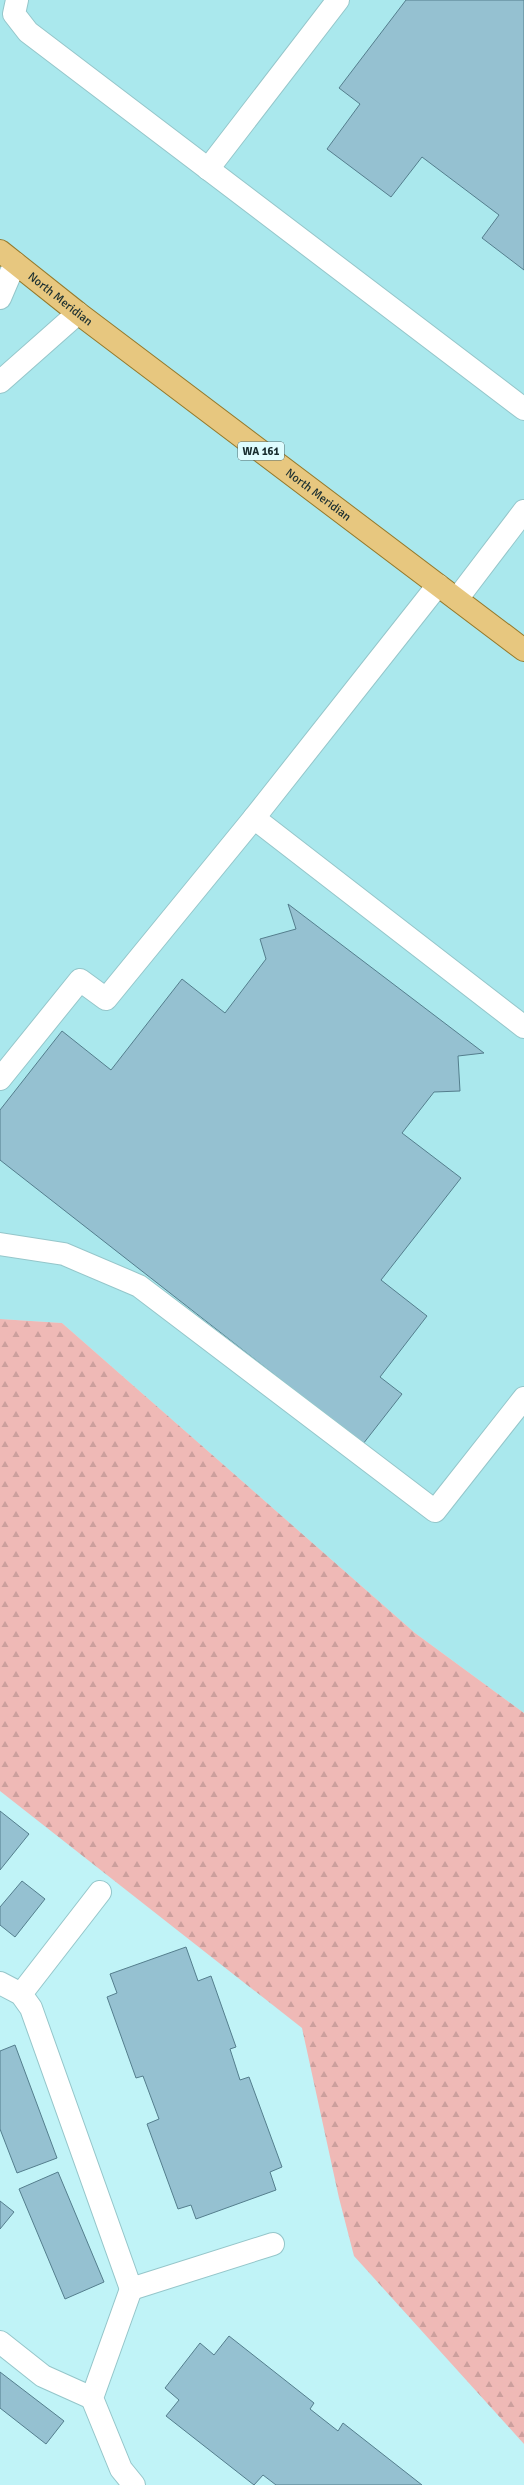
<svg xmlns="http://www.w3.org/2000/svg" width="524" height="2485" viewBox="0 0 524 2485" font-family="Signika,sans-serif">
  <defs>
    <pattern id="forest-firs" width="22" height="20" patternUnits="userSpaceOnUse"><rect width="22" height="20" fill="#efb9b6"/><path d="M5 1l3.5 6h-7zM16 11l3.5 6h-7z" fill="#cc9f9d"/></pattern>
  </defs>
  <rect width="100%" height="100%" fill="#c0f3f7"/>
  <!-- built -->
  <path fill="#aae8ed" d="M0,0H524V1713L415,1633L62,1323L0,1319Z"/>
  <!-- forest -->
  <path fill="url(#forest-firs)" d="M0,1319L62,1323L415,1633L524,1713V2444L354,2256L339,2198L302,2028L0,1791Z"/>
  <!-- building -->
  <g fill="#95c1d1" stroke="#547e8d">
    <path d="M406,0H524V270L482,238L499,215L422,157L391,197L327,149L360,104L339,88Z"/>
    <path d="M288,904L484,1053L458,1056L460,1091L434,1092L402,1133L461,1178L381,1280L427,1316L380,1377L402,1394L363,1444L0,1160V1110L62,1031L111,1070L182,979L225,1013L266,959L260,939L296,929Z"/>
    <path d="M0,1811L29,1834L0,1870Z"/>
    <path d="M22,1881L45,1899L15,1937L0,1925V1907Z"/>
    <path d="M186,1947L198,1981L211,1976L236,2047L230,2049L240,2080L249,2077L282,2167L270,2172L276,2190L196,2219L191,2205L178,2209L147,2124L159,2119L143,2076L136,2078L107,1997L117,1993L110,1974Z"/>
    <path d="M15,2045L57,2158L17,2173L0,2129V2051Z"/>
    <path d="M58,2172L104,2282L65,2299L19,2189Z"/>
    <path d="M0,2201L14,2212L0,2229Z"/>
    <path d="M229,2336L314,2403L310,2409L338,2431L343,2423L422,2485H276L263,2475L254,2485L166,2416L179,2400L165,2388L200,2343L214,2355Z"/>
    <path d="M0,2372L64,2421L46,2444L0,2408Z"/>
  </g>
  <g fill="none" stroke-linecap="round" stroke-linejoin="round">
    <defs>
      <g id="minor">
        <path d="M17,0L14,14L28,32L524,409"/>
        <path d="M208,169L338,0"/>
        <path d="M0,298L15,263"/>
        <path d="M0,382L78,313"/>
        <path d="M457,599L524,511"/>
        <path d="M254,818L524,1027"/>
        <path d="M0,1079L80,980L106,999L254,818L438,585"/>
        <path d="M0,1244L64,1254L139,1286L435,1511L524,1398"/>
        <path d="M0,1983L21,1994L31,2008L131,2289L273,2244"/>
        <path d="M21,1994L100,1892"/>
        <path d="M131,2289L92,2398L121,2469L134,2485"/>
        <path d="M0,2342L43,2376L92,2398"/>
      </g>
      <g id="major">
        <path id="s1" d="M0,251L78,313L524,650"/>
      </g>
    </defs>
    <!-- minor casing -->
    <use href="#minor" stroke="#95c6ca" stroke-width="24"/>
    <!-- major casing -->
    <use href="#major" stroke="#95792b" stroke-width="24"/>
    <!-- minor -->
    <use href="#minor" stroke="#fff" stroke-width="22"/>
    <!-- major -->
    <use href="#major" stroke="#e7c77f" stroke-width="22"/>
  </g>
  <g text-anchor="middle" stroke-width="3.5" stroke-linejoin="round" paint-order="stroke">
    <!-- shield labels -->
    <rect fill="#defcfe" stroke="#556c6e" stroke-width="1" x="238" y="442" width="46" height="18" rx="3"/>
    <g font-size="11" font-weight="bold" fill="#1a2e30">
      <text x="261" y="455">WA 161</text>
    </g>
    <!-- street labels -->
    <g font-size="12" fill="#1a2e30" stroke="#defcfe">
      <text dy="4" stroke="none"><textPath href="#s1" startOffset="77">North Meridian</textPath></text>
      <text dy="4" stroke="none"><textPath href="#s1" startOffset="401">North Meridian</textPath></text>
    </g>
  </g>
</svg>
